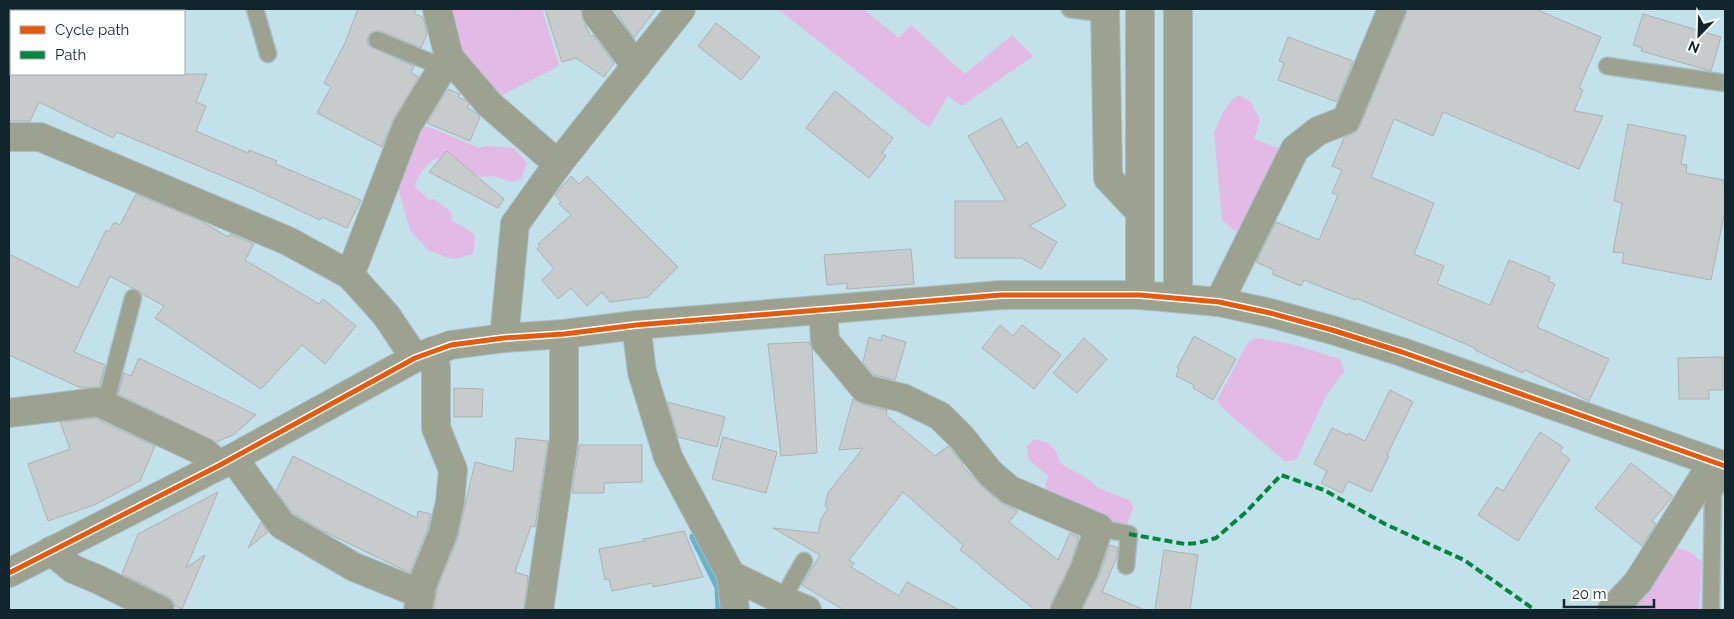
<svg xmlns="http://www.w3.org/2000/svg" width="1734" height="619" viewBox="0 0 1734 619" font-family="Raleway,sans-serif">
  <rect width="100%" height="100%" fill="#c3e1ea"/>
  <!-- green -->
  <g fill="#e3b9e5">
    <path d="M448,9H511L512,11L518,9H542L559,66L498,97L458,47Z"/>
    <path d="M778,9H863L899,38L911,25L965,74L1012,35L1033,56L962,106L948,96L929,128Z"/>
    <path d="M1239,95L1251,102L1260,120L1254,139L1286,151L1243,237L1222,220L1214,133L1223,112L1231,101Z"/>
    <path d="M418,126L429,127L479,148L487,146L514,148L527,163L521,179L512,182L493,176L481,177L460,165C442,169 443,146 424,169C419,175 416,179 415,187L429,200L434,199L451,212L452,220L474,234L475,240L473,254L456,259L446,257L428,250L410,230L395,177Z"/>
    <path d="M1257,338L1291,344L1340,359L1344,371L1326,396L1296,460L1285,461L1222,408L1217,400L1248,342Z"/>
    <path d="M1035,439L1048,443L1055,450L1061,464L1090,480L1098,488L1131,501L1133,508L1127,525L1121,528L1044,491L1048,476L1028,459L1027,446Z"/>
    <path d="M1676,548L1689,551L1702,562L1699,610H1624L1668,551Z"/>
  </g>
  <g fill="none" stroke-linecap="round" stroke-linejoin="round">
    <!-- stream -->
    <path stroke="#65b4c9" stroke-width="9" d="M694,537L719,587L720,610"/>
  </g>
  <!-- building -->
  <g fill="#c7cbcc" stroke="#adb1b2">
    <path d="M358,9H416L414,14L423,17L427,34L421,48L380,31L371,32L368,37L367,42L369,46L414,66L411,73L419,77L394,118L382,147L317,113L331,87L324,83L345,43Z"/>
    <path d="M545,9H581L582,17L591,37L593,35L614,63L604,77L576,58L562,62Z"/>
    <path d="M614,9H656L634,38Z"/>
    <path d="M1407,9H1535L1601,37L1579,88L1583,90L1574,111L1603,116L1579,169L1443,112L1433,136L1394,119L1371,177L1434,203L1414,254L1444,266L1437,284L1490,305L1509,260L1550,277L1548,281L1555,284L1537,327L1609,359L1589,401L1525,370L1523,373L1475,350V348L1356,298L1355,300L1304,280L1301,286L1272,274L1274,270L1256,262L1276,222L1319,240L1338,195L1332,193L1342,170L1332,166L1344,138L1357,131L1360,126L1406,15Z"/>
    <path d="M1643,14L1721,37L1711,71L1641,51L1642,48L1633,45Z"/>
    <path d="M716,23L760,57L741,80L698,46Z"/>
    <path d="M1288,37L1353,61L1337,102L1278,80L1284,63L1279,61Z"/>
    <path d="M9,74H207L196,102L206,106L196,131L248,153L249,150L277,161L276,164L361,200L347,228L322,217L320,220L251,188L117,132L113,138L39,102L30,121H9Z"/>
    <path d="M448,89L460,94L458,97L465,100L469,104L467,108L474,111L480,117L470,141L427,123Z"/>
    <path d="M835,91L893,138L882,153L886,156L869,178L806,128Z"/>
    <path d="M1001,118L1018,148L1027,142L1066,206L1029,226L1057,242L1041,269L1021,258H955V201H1006L968,136Z"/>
    <path d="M1628,124L1686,136L1681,164L1687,165L1686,173L1724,180L1725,210L1711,280L1622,263L1624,253L1613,252L1622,203L1614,201Z"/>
    <path d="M447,151L504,199L498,208L429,172Z"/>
    <path d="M571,176L579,184L587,176L678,267L648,297L610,302L602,292L587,306L571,288L558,299L542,280L554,269L537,249L540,246L538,244L571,215L559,204L561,202L555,195Z"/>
    <path d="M136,194L201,221L228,237L230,234L254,244L245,260L319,304L323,299L356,326L325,364L302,345L261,389L155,318L164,306L142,294L140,291L132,288L110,276L74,352L105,365L99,387L81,388L9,355V254L78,288L106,230L109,232L114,222L120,225Z"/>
    <path d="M911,249L914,284L847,289V283L827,285L824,255Z"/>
    <path d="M1000,325L1013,336L1022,325L1061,355L1034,389L982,348Z"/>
    <path d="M882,335L906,342L895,380L874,375L863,362L869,337L881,341Z"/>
    <path d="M1194,336L1236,359L1213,400L1193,388L1194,385L1176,376L1179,369L1177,368Z"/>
    <path d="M1084,338L1107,359L1077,393L1053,373Z"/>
    <path d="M809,342L812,348L817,453L781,456L768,344Z"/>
    <path d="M1723,357V390H1709V399H1679L1678,358Z"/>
    <path d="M139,358L256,415L233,435L216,442L118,394L124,373L131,376Z"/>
    <path d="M454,388L483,389L482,417H454Z"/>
    <path d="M1390,390L1413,402L1387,455L1389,456L1371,492L1348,481L1342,493L1321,483L1327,471L1314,464L1332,428L1347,435L1349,433L1365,441Z"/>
    <path d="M853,399L861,404L887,410L886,415L935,456L948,446L963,464L962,465L980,485L1000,502L1018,511L1009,522L1058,560L1070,533L1079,537L1070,565L1051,603L1050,610H1035L982,568V567L960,550L963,545L903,492L849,560L854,563L851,567L899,596L907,582L959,610H844L802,585L820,555L773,528L818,533L821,519L828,508L825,506L828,493L863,448L839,450Z"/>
    <path d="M667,402L725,417L717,447L678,437Z"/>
    <path d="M95,418L155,446L140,481L94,505L48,521L28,464L70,449L60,422Z"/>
    <path d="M1540,432L1563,447L1560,452L1570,459L1518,541L1478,515L1497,487L1503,491Z"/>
    <path d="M723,437L777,452L766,493L712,479Z"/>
    <path d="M516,438L548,441L535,527L531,526L515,572L528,576L524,610H434L437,589L458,537L475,462L513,472Z"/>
    <path d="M579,445H642V482L604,483V493H572Z"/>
    <path d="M293,456L417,518L418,511L431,514L428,528L410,573L321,530L293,513L276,491Z"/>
    <path d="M1631,463L1673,496L1652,521L1656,524L1642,546L1595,508Z"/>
    <path d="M218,492L186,568L205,555L182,609L175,606L173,601L167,596L122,574L138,534Z"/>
    <path d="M261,522L268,532L248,548Z"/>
    <path d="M684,531L703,577L653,587L652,583L612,591L609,579L605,580L599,549L644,541L643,539Z"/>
    <path d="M1110,545L1118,548L1117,557L1102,592L1145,610H1082L1098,578Z"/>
    <path d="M1164,550L1198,555L1190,610H1155Z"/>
  </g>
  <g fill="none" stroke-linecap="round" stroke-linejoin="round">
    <defs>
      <g id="service">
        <path d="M255,9L268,54"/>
        <path d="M1070,9L1105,14"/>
        <path d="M377,40L442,67"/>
        <path d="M1607,66L1725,83"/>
        <path d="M105,405L133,298"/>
        <path d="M1099,528L1129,534L1126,566"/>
        <path d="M782,600L804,561"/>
        <path d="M1711,610L1713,493L1725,473"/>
      </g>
      <g id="minor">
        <path d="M437,9L449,57L489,104L558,164"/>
        <path d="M596,9L597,14L636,66"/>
        <path d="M1105,9L1108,178L1140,212"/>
        <path d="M1140,9V295"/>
        <path d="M1178,9V298"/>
        <path d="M9,137H40L288,241L350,275L386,315L415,358"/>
        <path d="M350,275L407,126L449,57"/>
        <path d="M1219,302L1295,149L1318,131L1346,120L1392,9"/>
        <path d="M823,310L825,341L865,389L903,398L940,416L962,438L990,473L1010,490L1099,528L1084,571L1065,610"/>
        <path d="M636,325L642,372L668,457L731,575L735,610"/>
        <path d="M504,338L515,224L558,164L681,9"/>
        <path d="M9,413L98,402L204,452L220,465"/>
        <path d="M233,458L282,525L354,567L421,594"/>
        <path d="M51,551L73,569L97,579L160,610"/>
        <path d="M731,575L782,600L807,610"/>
        <path d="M418,610L422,585L443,533L450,502L453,470L436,428V367L433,351"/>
        <path d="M539,610L564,438V334"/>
        <path d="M1612,610L1638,582L1713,462"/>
      </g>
      <path id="tertiary" d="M9,573L220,465L415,358L451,345L504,338L564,334L636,325L1001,295H1140L1219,302L1270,313L1332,330L1402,352L1725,466"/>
    </defs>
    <!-- service casing -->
    <use href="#service" stroke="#a6bec5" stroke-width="19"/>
    <!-- minor casing -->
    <use href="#minor" stroke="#a6bec5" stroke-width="30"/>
    <!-- tertiary casing -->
    <use href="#tertiary" stroke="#a6bec5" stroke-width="30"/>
    <!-- service -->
    <use href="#service" stroke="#9da190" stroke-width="16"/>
    <!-- minor -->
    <use href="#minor" stroke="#9da190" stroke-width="28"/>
    <!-- tertiary -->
    <use href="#tertiary" stroke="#9da190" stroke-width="28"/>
    <!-- quiet -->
    <path stroke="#00873e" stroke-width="4" stroke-dasharray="8 4" stroke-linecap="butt" d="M1129,534L1185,544L1198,543L1216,538L1246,512L1281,475L1324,490L1385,524L1464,560L1535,610"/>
    <defs>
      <path id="cycleway" d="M9,573L220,465L415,358L451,345L504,338L564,334L636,325L1001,295H1140L1219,302L1270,313L1332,330L1402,352L1725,466"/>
    </defs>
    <!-- cycleway casing -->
    <use href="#cycleway" stroke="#fff" stroke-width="8"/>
    <!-- cycleway -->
    <use href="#cycleway" stroke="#e8590c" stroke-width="5"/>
  </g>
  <!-- border -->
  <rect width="1734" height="619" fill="none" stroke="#10262c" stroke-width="20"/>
  <!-- legend -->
  <rect x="10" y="10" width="175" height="65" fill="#ffffff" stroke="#9fa8ab"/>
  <rect x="20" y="26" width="25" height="8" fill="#e8590c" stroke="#9fa8ab"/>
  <text x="55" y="35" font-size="15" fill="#10262c">Cycle path</text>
  <rect x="20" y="51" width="25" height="8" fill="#00873e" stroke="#9fa8ab"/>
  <text x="55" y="60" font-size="15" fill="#10262c">Path</text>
  <!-- north arrow -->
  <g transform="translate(1699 35) rotate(203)" stroke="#ffffff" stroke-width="4" paint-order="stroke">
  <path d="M0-4L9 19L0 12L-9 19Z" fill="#10262c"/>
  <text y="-8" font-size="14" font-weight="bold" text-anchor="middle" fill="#10262c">N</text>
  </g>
  <!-- scale -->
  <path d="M1564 599v8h90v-8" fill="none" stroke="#10262c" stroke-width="2.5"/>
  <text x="1572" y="599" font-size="15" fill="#10262c" stroke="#ffffff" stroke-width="4" paint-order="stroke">20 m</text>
</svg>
